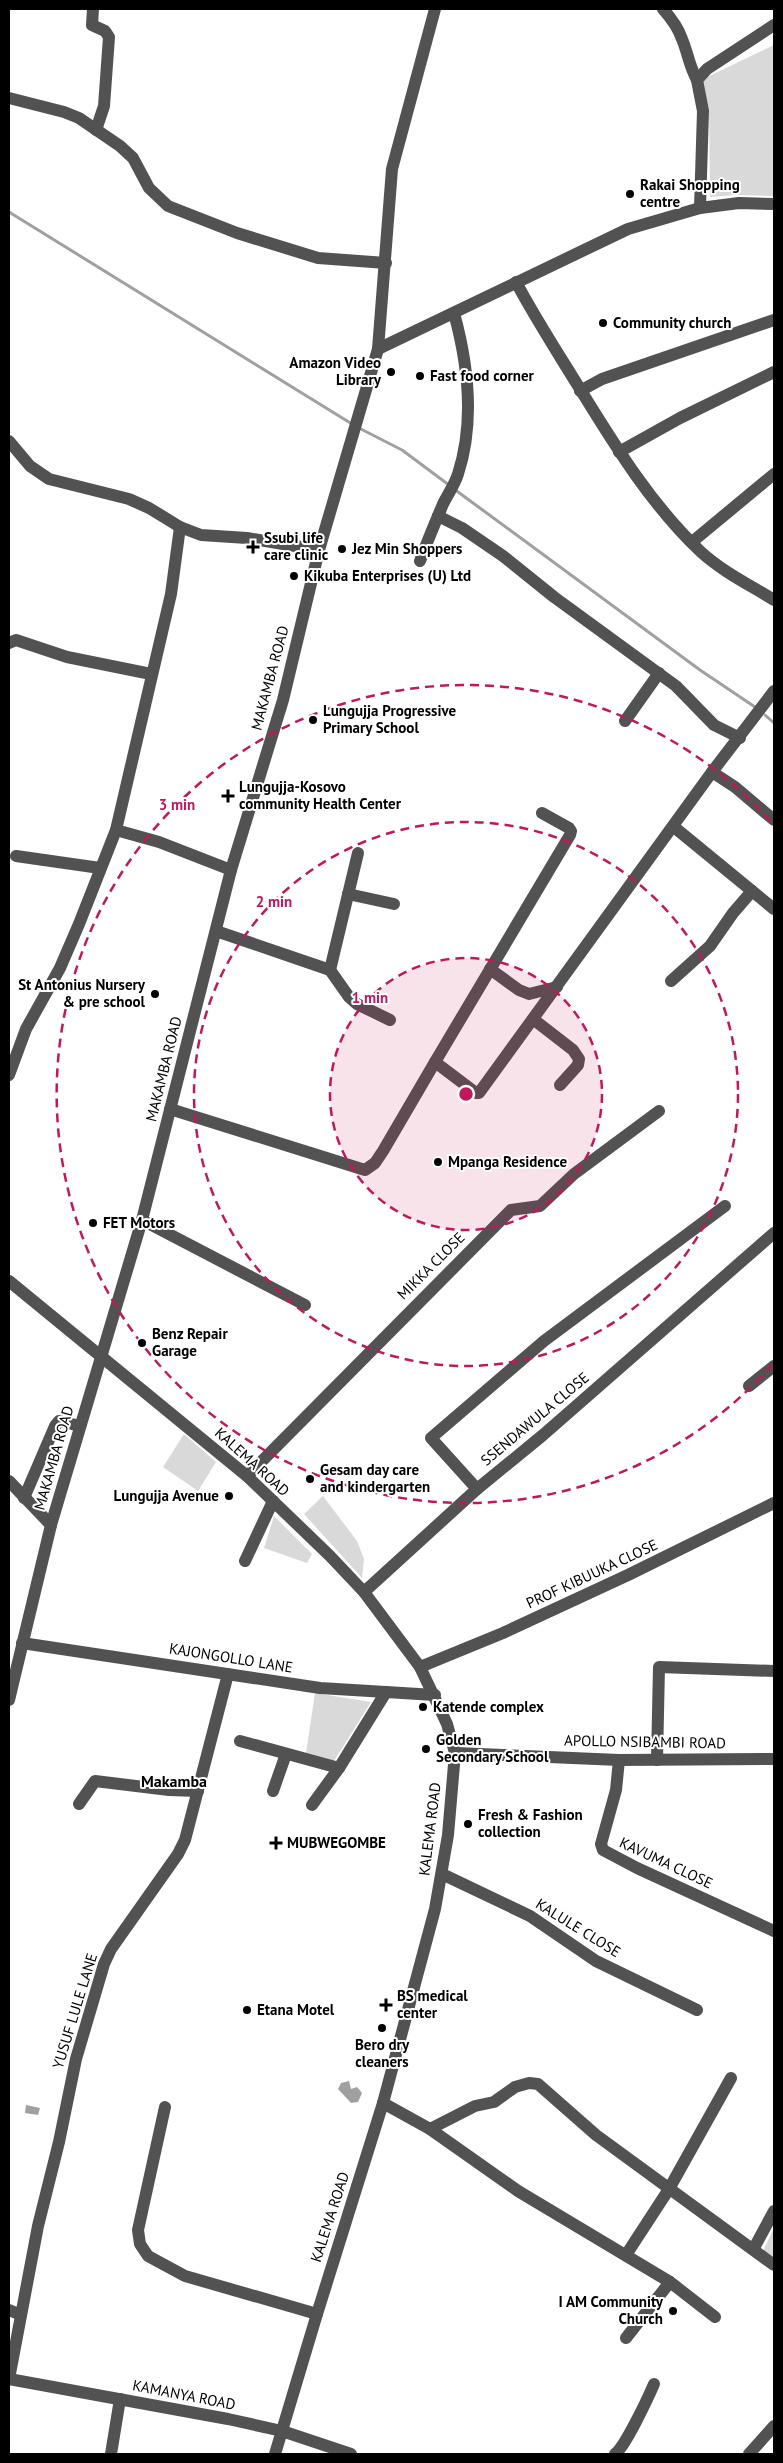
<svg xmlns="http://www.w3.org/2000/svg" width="783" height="2463" viewBox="0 0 783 2463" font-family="'PT Sans',sans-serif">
  <rect width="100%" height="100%" fill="#fff"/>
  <!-- green -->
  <g fill="#d9d9d9">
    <path d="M774,45V196L735,195L710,197L709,110L701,80Z"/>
    <path d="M184,1434L216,1462L198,1491L163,1467Z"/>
    <path d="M323,1496L357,1541L364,1559L362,1578L304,1514Z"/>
    <path d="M274,1516L312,1554L307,1563L264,1548Z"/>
    <path d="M315,1693L371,1702L334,1761L306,1753Z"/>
    <path d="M774,2228V2259L763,2251Z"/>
  </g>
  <!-- water -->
  <g fill="#a0a0a0">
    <path d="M349,2081L351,2089L357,2087L362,2093L358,2102L351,2103L338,2089L341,2083Z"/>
    <path d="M26,2105L40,2108L38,2115L25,2113Z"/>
  </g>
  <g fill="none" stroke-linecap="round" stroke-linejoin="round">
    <!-- stream -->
    <g stroke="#a0a0a0" stroke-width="3">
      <path d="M9,212L352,424"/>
      <path d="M357,427L402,450L449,485"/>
      <path d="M454,489L700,670L755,707"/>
      <path d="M765,715L774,723"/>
    </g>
    <!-- minor -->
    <g stroke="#525252" stroke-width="12">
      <path d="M93,9L92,25L105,31L109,37L104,106L96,130"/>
      <path d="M663,9C671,18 678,27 682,39C688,53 689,66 697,80"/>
      <path d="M9,98L64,112L79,118L120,146L133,158L149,188L168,206L237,233L318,258L386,263"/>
      <path d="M700,208L703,111L697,80L707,69L774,25"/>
      <path d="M516,282C532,312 549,339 567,368C607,432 645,499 701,552C723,572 750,585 774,600"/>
      <path d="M378,349L628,229L700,208L739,203L774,204"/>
      <path d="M580,391L602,379L774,320"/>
      <path d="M9,441L30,466L49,479L129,499L149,508L180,527L201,535L247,538L319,550"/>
      <path d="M619,452L680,418L774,372"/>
      <path d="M438,516L462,528L503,556L554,597L676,686L714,725L740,738"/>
      <path d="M692,542L774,474"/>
      <path d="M420,561C427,542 435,523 443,504C448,494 455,484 458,474C475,422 468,364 454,313"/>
      <path d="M9,643L16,640L67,657L151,674"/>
      <path d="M625,721L659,673"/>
      <path d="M712,772L735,787L774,820"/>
      <path d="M674,827L774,909"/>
      <path d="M116,830L159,842L231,870"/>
      <path d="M16,856L100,868"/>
      <path d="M348,894L394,904"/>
      <path d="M216,931L330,970L349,997L357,1004L390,1020"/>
      <path d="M490,969L519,990L529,994L557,987"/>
      <path d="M330,970L358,853"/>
      <path d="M671,981L710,946L733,913L752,891"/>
      <path d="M533,1019L573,1050L579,1059L578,1065L560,1085"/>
      <path d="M435,1062L570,835L571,831L569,828L542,813"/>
      <path d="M9,1075L26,1029L60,968L79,924L116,830L171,594L180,527"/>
      <path d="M170,1109L365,1170L375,1163L383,1151L435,1062L476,1093H479L712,772L774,691"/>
      <path d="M142,1220L305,1305"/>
      <path d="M9,1281L247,1476L330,1556L364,1592L420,1667L447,1724L455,1753L448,1835L435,1909L383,2103L317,2314L275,2454"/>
      <path d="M749,1386L774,1366"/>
      <path d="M247,1476L511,1210L540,1206L574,1174L659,1111"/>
      <path d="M9,1481L51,1525"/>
      <path d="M477,1489L431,1438L544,1341L725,1206"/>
      <path d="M24,1498L55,1426L59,1421L80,1426"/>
      <path d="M245,1561L273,1501"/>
      <path d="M364,1592L477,1489L543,1435L774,1233"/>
      <path d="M22,1643L320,1688L435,1695"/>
      <path d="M420,1667L503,1633L628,1575L774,1503"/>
      <path d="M9,1700L51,1525L142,1220L231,870L283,700L319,550L378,349L392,169L435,9"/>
      <path d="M240,1741L339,1768"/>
      <path d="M455,1753L619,1760L774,1759"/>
      <path d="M619,1760L616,1790L601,1844L603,1850L637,1868L774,1931"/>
      <path d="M657,1760L659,1667L774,1671"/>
      <path d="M273,1791L286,1754"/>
      <path d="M79,1804L95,1781L169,1790L198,1791"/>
      <path d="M312,1805L339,1768L386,1692"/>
      <path d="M442,1874L530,1916L596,1961L697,2010"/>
      <path d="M383,2103L430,2129L518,2191L670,2282L715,2317"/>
      <path d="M165,2107L138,2230L140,2244L148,2256L185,2276L317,2314"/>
      <path d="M430,2129L475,2106L494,2102L515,2087L529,2083L538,2084L596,2135L774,2265"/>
      <path d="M754,2248L774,2211"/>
      <path d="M626,2255L669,2189L731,2078"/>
      <path d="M9,2310L21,2315"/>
      <path d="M626,2338L670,2282"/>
      <path d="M9,2379L38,2226L59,2142L76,2059L104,1964L111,1949L178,1854L185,1840L228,1674"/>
      <path d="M9,2379L228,2419L282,2431L351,2454"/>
      <path d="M111,2454L120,2399"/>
      <path d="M615,2454C625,2447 648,2398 654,2384"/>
      <path d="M749,2454L774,2426"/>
    </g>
  </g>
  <!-- distance rings -->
  <circle cx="466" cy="1094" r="136" fill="#c2185b" fill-opacity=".12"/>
  <g fill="none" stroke="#c2185b" stroke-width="2.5" stroke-dasharray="9 6">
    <circle cx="466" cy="1094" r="136"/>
    <circle cx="466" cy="1094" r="272"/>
    <path d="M772 1365A409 409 0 1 1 772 823"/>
  </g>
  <!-- markers -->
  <g fill="#000" stroke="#fff" stroke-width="2">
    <circle cx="630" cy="194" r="5"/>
    <circle cx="603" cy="323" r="5"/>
    <circle cx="391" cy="372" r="5"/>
    <circle cx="420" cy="376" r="5"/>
    <path d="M250.5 539.5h5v5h5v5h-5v5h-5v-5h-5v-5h5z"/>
    <circle cx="342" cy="549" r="5"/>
    <circle cx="294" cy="576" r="5"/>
    <circle cx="313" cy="720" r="5"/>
    <path d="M225.5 788.5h5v5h5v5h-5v5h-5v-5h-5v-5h5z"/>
    <circle cx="155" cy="994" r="5"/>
    <circle cx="438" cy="1162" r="5"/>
    <circle cx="93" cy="1223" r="5"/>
    <circle cx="142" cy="1343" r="5"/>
    <circle cx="310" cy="1479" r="5"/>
    <circle cx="229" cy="1496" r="5"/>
    <circle cx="423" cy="1707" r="5"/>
    <circle cx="426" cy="1749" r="5"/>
    <circle cx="468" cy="1824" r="5"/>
    <path d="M273.5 1835.5h5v5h5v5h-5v5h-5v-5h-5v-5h5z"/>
    <path d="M383.5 1997.5h5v5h5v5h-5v5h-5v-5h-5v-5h5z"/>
    <circle cx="247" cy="2010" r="5"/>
    <circle cx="382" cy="2028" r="5"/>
    <circle cx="673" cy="2311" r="5"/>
  </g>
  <g text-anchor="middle" stroke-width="4" stroke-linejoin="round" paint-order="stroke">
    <!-- poi labels -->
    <g font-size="15" font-weight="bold" fill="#000" stroke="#fff" text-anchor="start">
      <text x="640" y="190">Rakai Shopping<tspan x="640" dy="17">centre</tspan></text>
      <text x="613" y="328">Community church</text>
      <text x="381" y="368" text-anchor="end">Amazon Video<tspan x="381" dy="17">Library</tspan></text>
      <text x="430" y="381">Fast food corner</text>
      <text x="264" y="543">Ssubi life<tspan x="264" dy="17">care clinic</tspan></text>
      <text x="352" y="554">Jez Min Shoppers</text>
      <text x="304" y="581">Kikuba Enterprises (U) Ltd</text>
      <text x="323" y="716">Lungujja Progressive<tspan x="323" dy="17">Primary School</tspan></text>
      <text x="239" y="792">Lungujja-Kosovo<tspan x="239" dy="17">community Health Center</tspan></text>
      <text x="145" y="990" text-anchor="end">St Antonius Nursery<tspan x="145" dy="17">&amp; pre school</tspan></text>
      <text x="448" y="1167">Mpanga Residence</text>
      <text x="103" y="1228">FET Motors</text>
      <text x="152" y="1339">Benz Repair<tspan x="152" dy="17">Garage</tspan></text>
      <text x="320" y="1475">Gesam day care<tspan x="320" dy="17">and kindergarten</tspan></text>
      <text x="219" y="1501" text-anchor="end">Lungujja Avenue</text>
      <text x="433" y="1712">Katende complex</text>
      <text x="436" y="1745">Golden<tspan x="436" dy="17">Secondary School</tspan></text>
      <text x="478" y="1820">Fresh &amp; Fashion<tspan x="478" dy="17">collection</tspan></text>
      <text x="287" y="1848">MUBWEGOMBE</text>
      <text x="397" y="2001">BS medical<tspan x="397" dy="17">center</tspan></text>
      <text x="257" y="2015">Etana Motel</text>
      <text x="382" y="2050" text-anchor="middle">Bero dry<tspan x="382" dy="17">cleaners</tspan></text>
      <text x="663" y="2307" text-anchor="end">I AM Community<tspan x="663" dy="17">Church</tspan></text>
    </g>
    <!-- street labels -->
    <g font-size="15" fill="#000" stroke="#fff">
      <text transform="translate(270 678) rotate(-75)" y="5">MAKAMBA ROAD</text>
      <text transform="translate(164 1069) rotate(-76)" y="5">MAKAMBA ROAD</text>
      <text transform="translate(431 1266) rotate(-45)" y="5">MIKKA CLOSE</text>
      <text transform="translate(535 1419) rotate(-40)" y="5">SSENDAWULA CLOSE</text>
      <text transform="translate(54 1458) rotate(-74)" y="5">MAKAMBA ROAD</text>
      <text transform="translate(252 1462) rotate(42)" y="5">KALEMA ROAD</text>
      <text transform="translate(592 1574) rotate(-25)" y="5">PROF KIBUUKA CLOSE</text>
      <text transform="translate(231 1658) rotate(9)" y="5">KAJONGOLLO LANE</text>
      <text transform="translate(645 1742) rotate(1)" y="5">APOLLO NSIBAMBI ROAD</text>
      <text transform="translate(430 1829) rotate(-83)" y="5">KALEMA ROAD</text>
      <text transform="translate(666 1863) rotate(25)" y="5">KAVUMA CLOSE</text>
      <text transform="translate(578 1928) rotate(32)" y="5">KALULE CLOSE</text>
      <text transform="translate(75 2011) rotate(-73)" y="5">YUSUF LULE LANE</text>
      <text transform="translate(330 2217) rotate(-72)" y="5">KALEMA ROAD</text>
      <text transform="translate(184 2395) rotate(11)" y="5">KAMANYA ROAD</text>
    </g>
    <!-- neighbourhood labels -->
    <g font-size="16" font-weight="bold" fill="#000" stroke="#fff">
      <text x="174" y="1787">Makamba</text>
    </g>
  </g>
  <circle cx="466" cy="1094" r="8" fill="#c2185b" stroke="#fff" stroke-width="2.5"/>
  <g font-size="15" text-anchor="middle" font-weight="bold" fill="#c2185b" stroke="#fff" stroke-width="4" stroke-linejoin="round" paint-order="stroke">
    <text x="177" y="810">3 min</text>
    <text x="274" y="907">2 min</text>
    <text x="370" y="1003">1 min</text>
  </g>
  <!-- border -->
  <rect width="783" height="2463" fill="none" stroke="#000000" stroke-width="20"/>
</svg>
